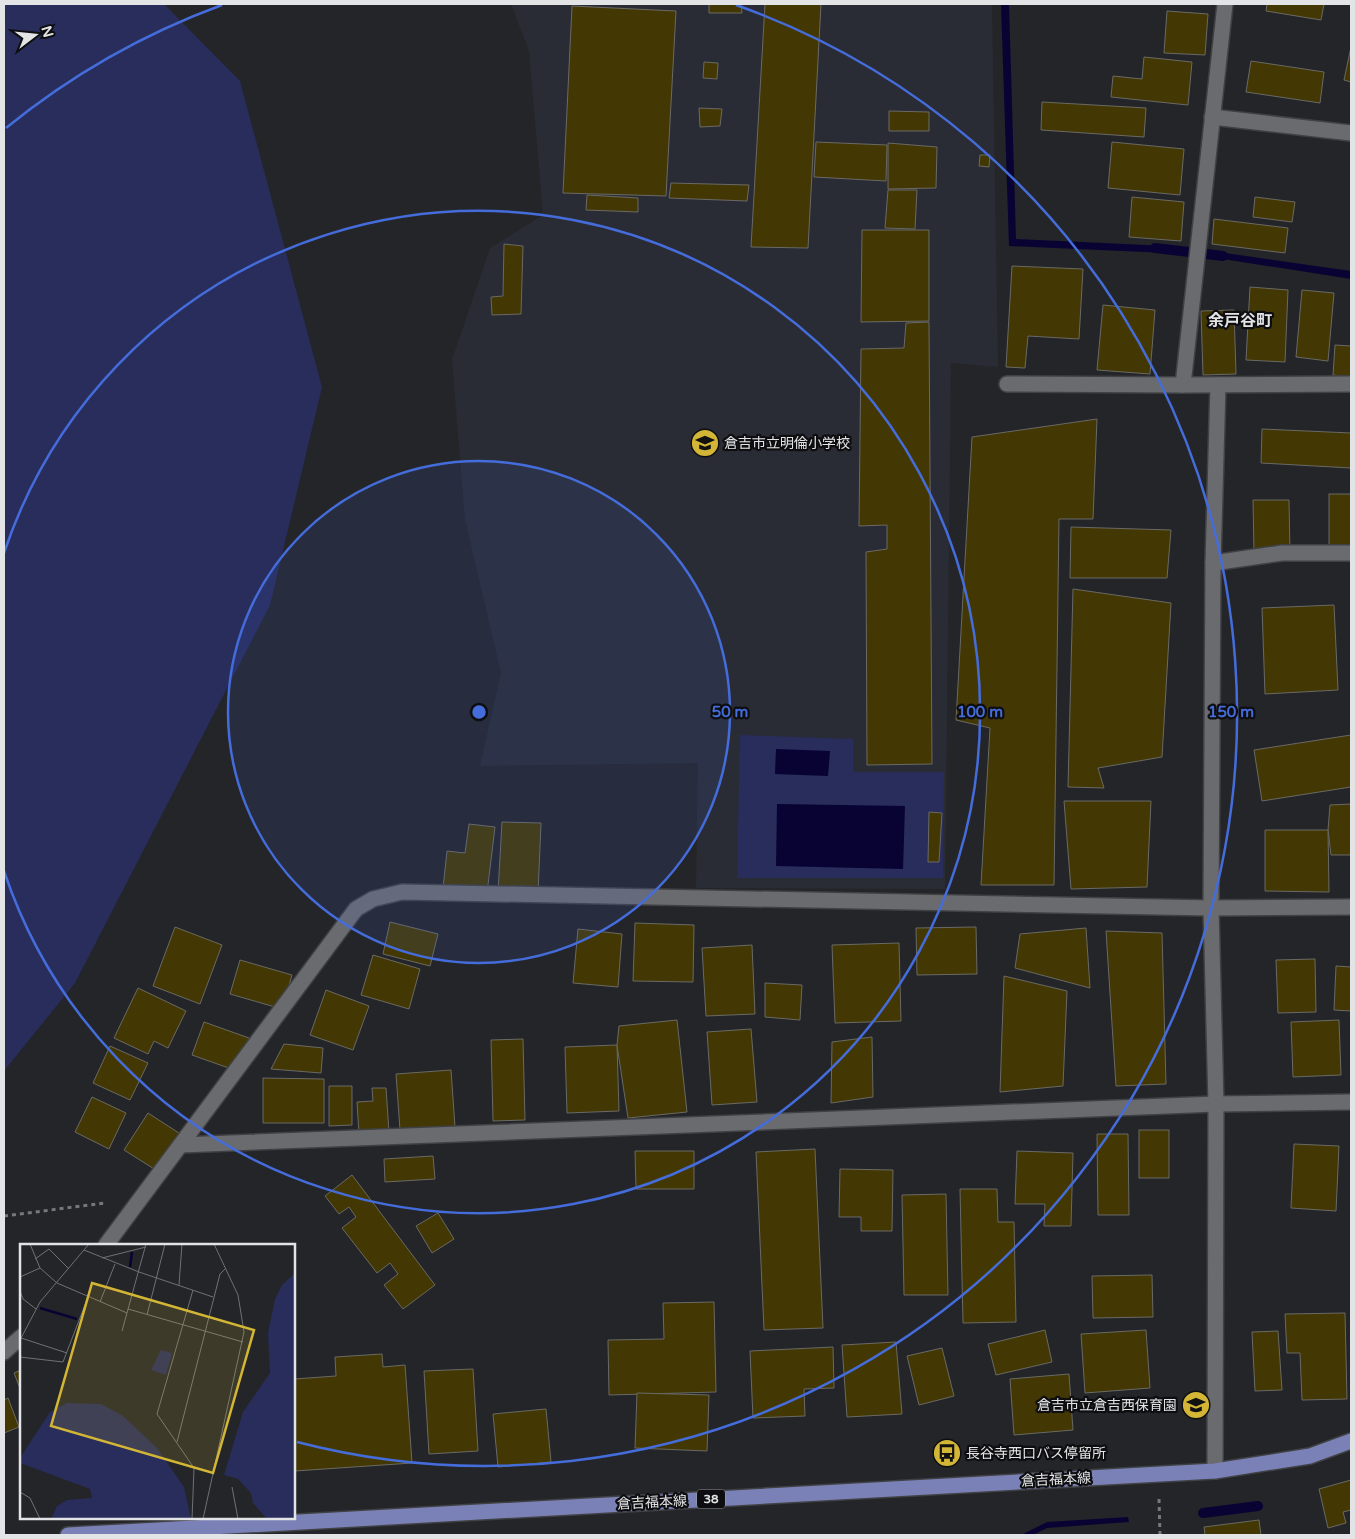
<svg xmlns="http://www.w3.org/2000/svg" width="1355" height="1539" viewBox="0 0 1355 1539" font-family="'Varela Round','Noto Sans JP',sans-serif">
  <rect width="100%" height="100%" fill="#242528"/>
  <!-- built -->
  <path fill="#2a2c35" d="M511,4H992L998,367L951,363L945,889L696,888L698,763L480,766L501,673L465,519L452,360L490,248L543,215L529,51Z"/>
  <!-- green -->
  <g fill="#282d5b">
    <path d="M4,4H164L240,81L322,387L270,605L75,983L4,1071Z"/>
    <path d="M740,735L853,739V772H944L943,878H737Z"/>
  </g>
  <!-- water -->
  <g fill="#080333">
    <path d="M1001,4H1009L1016,239L1168,246L1167,253L1009,246Z"/>
    <path d="M1211,251L1351,271V279L1210,257Z"/>
    <path d="M776,749L830,751L828,776L775,774Z"/>
    <path d="M777,804L905,806L903,869L776,866Z"/>
    <path d="M1128,1517L1129,1522L1047,1528L1033,1535H1021L1047,1522Z"/>
  </g>
  <g fill="none" stroke-linecap="round" stroke-linejoin="round">
    <!-- stream -->
    <g stroke="#080333" stroke-width="10">
      <path d="M1155,248L1223,256"/>
      <path d="M1203,1513L1258,1506"/>
    </g>
  </g>
  <!-- building -->
  <g fill="#433804" stroke="#6a6964">
    <path d="M709,4H741L742,13H709Z"/>
    <path d="M765,4H821L808,248L751,247Z"/>
    <path d="M1267,4H1324L1321,20L1266,11Z"/>
    <path d="M572,6L676,11L666,196L563,193Z"/>
    <path d="M1167,11L1208,14L1205,55L1164,53Z"/>
    <path d="M1351,47V82L1344,80Z"/>
    <path d="M1144,57L1192,62L1188,105L1111,97L1113,76L1142,79Z"/>
    <path d="M1251,61L1324,72L1320,103L1246,92Z"/>
    <path d="M704,62L718,63L717,79L703,78Z"/>
    <path d="M1042,102L1146,108L1144,137L1041,130Z"/>
    <path d="M699,108L722,109L720,126L700,127Z"/>
    <path d="M889,111L929,112V131H889Z"/>
    <path d="M816,142L887,145L886,181L814,177Z"/>
    <path d="M1112,142L1184,149L1180,195L1108,188Z"/>
    <path d="M888,143L937,147L936,188L888,189Z"/>
    <path d="M980,155H990L989,167L979,166Z"/>
    <path d="M671,183L749,185L747,201L669,198Z"/>
    <path d="M888,190H917L915,229L885,228Z"/>
    <path d="M587,195L638,198V212L586,210Z"/>
    <path d="M1132,197L1184,202L1181,241L1129,237Z"/>
    <path d="M1255,197L1295,202L1292,222L1253,217Z"/>
    <path d="M1214,219L1288,228L1285,253L1212,244Z"/>
    <path d="M862,230H929V321L861,322Z"/>
    <path d="M504,244L523,246L521,314L492,315L491,297L503,296Z"/>
    <path d="M1012,266L1083,269L1079,339L1028,336L1025,368L1006,367Z"/>
    <path d="M1250,287L1288,290L1285,362L1246,360Z"/>
    <path d="M1302,290L1334,293L1328,361L1296,357Z"/>
    <path d="M1103,305L1155,310L1150,374L1097,370Z"/>
    <path d="M1234,310L1236,374L1203,375L1201,311Z"/>
    <path d="M929,322L932,764L867,765L866,552L887,549V525L859,526L861,349L904,348L906,323Z"/>
    <path d="M1335,345L1351,346V377L1333,375Z"/>
    <path d="M1097,419L1093,519H1059L1054,885H981L990,728L956,720L972,437Z"/>
    <path d="M1262,429L1351,433V468L1261,463Z"/>
    <rect x="1329" y="494" width="22" height="53"/>
    <path d="M1253,500H1289L1290,553H1254Z"/>
    <path d="M1071,527L1171,530L1167,578H1070Z"/>
    <path d="M1073,589L1171,603L1162,757L1098,768L1104,788L1068,787Z"/>
    <path d="M1334,605L1338,690L1265,694L1262,608Z"/>
    <path d="M1351,735V787L1262,801L1254,750Z"/>
    <path d="M1064,801H1151L1147,887L1071,889Z"/>
    <path d="M1351,804V855H1331L1328,830L1330,805Z"/>
    <path d="M929,812L942,813L939,862H928Z"/>
    <path d="M502,822L541,823L538,894L498,892Z"/>
    <path d="M469,824L495,827L487,893L443,888L447,851L465,853Z"/>
    <path d="M1265,830H1328L1329,892L1265,891Z"/>
    <path d="M390,922L438,934L430,966L383,954Z"/>
    <path d="M635,923L694,925L693,982L633,981Z"/>
    <path d="M175,927L222,945L200,1004L153,986Z"/>
    <path d="M976,927L977,974L917,975L916,928Z"/>
    <path d="M1086,928L1090,988L1015,968L1020,934Z"/>
    <path d="M578,929L622,934L618,987L573,983Z"/>
    <path d="M1106,931L1162,933L1166,1084L1116,1086Z"/>
    <path d="M899,943L901,1021L835,1023L832,945Z"/>
    <path d="M752,945L755,1014L706,1016L702,948Z"/>
    <path d="M373,955L420,969L409,1009L361,995Z"/>
    <path d="M1315,959L1316,1012L1278,1013L1276,960Z"/>
    <path d="M240,960L292,975L282,1009L230,994Z"/>
    <path d="M1336,966L1351,967V1011L1334,1010Z"/>
    <path d="M1004,976L1067,991L1063,1086L1000,1092Z"/>
    <path d="M765,983L802,985L800,1020L765,1017Z"/>
    <path d="M138,988L186,1011L168,1048L154,1041L148,1054L114,1038Z"/>
    <path d="M326,990L369,1006L353,1050L310,1035Z"/>
    <path d="M677,1020L687,1112L628,1118L617,1045L619,1026Z"/>
    <path d="M1339,1020L1341,1075L1293,1077L1291,1022Z"/>
    <path d="M204,1022L249,1038L237,1071L192,1055Z"/>
    <path d="M751,1029L757,1102L712,1105L707,1032Z"/>
    <path d="M872,1037L873,1097L831,1103L832,1042Z"/>
    <path d="M523,1039L525,1120L493,1121L491,1040Z"/>
    <path d="M284,1044L323,1048L321,1073L271,1069Z"/>
    <path d="M617,1045L619,1111L567,1113L565,1047Z"/>
    <path d="M110,1046L148,1063L130,1100L93,1083Z"/>
    <path d="M451,1070L455,1127L400,1130L396,1074Z"/>
    <path d="M263,1078L324,1079V1123H263Z"/>
    <path d="M329,1086H352V1125L329,1126Z"/>
    <path d="M372,1088H386L389,1132L359,1134L357,1102L373,1101Z"/>
    <path d="M92,1097L126,1113L109,1149L75,1132Z"/>
    <path d="M148,1113L182,1135L159,1172L124,1150Z"/>
    <rect x="1139" y="1130" width="30" height="48"/>
    <path d="M1097,1134H1128L1129,1215H1098Z"/>
    <path d="M1294,1144L1339,1146L1336,1211L1291,1208Z"/>
    <path d="M815,1149L823,1328L764,1330L756,1152Z"/>
    <path d="M635,1151H694V1189H636Z"/>
    <path d="M1017,1151L1073,1153L1071,1226H1044L1045,1204H1015Z"/>
    <path d="M433,1156L435,1179L385,1182L384,1159Z"/>
    <path d="M840,1169L893,1170L892,1231H861V1217H839Z"/>
    <path d="M352,1175L435,1285L403,1309L384,1285L398,1274L390,1263L377,1273L342,1228L356,1217L349,1207L339,1214L325,1196Z"/>
    <path d="M960,1189H997L998,1222H1014L1016,1322L963,1323Z"/>
    <path d="M946,1194L948,1295H904L902,1195Z"/>
    <path d="M438,1213L454,1239L432,1253L416,1226Z"/>
    <path d="M1152,1275L1153,1317L1093,1318L1092,1276Z"/>
    <path d="M714,1302L716,1392L609,1395L608,1340L664,1339L663,1303Z"/>
    <path d="M1345,1313L1347,1399L1302,1400L1300,1353H1287L1285,1314Z"/>
    <path d="M1045,1330L1052,1362L996,1375L988,1344Z"/>
    <path d="M1146,1330L1150,1388L1085,1393L1081,1334Z"/>
    <path d="M1278,1331L1282,1390L1255,1391L1252,1332Z"/>
    <path d="M896,1342L902,1414L847,1417L842,1345Z"/>
    <path d="M833,1347L834,1388L804,1389L805,1416L753,1418L750,1351Z"/>
    <path d="M942,1348L954,1396L919,1405L907,1356Z"/>
    <path d="M382,1354L383,1367L405,1365L412,1463L295,1471L294,1379L336,1376L335,1357Z"/>
    <path d="M473,1369L478,1451L429,1454L424,1371Z"/>
    <path d="M21,1370V1391L14,1373Z"/>
    <path d="M1069,1374L1073,1430L1014,1435L1010,1379Z"/>
    <path d="M637,1393L709,1395L707,1451L635,1448Z"/>
    <path d="M8,1398L19,1427L4,1433V1400Z"/>
    <path d="M546,1409L551,1462L498,1467L493,1414Z"/>
    <path d="M1351,1480V1510L1343,1512L1346,1523L1328,1528L1319,1489Z"/>
    <path d="M1259,1520L1261,1535H1205L1204,1527Z"/>
  </g>
  <g fill="none" stroke-linecap="round" stroke-linejoin="round">
    <defs>
      <g id="minor">
        <path d="M1212,117L1351,133"/>
        <path d="M1007,384L1183,385L1351,384"/>
        <path d="M1183,385L1225,4"/>
        <path d="M1213,563L1282,553H1351"/>
        <path d="M181,1145L1216,1104L1351,1102"/>
        <path d="M106,1245L356,909L373,899L402,892L1211,908L1351,907"/>
        <path d="M4,1352L21,1337"/>
      </g>
      <path id="tertiary" d="M1215,1471L1216,1104L1211,908L1213,563L1218,385"/>
      <path id="primary" d="M68,1535L1215,1471L1310,1456L1351,1441"/>
    </defs>
    <!-- minor casing -->
    <use href="#minor" stroke="#404144" stroke-width="18"/>
    <!-- tertiary casing -->
    <use href="#tertiary" stroke="#404144" stroke-width="18"/>
    <!-- primary casing -->
    <use href="#primary" stroke="#404144" stroke-width="18"/>
    <!-- path -->
    <g stroke="#77787b" stroke-width="3" stroke-dasharray="4 4" stroke-linecap="butt">
      <path d="M4,1216L105,1203"/>
      <path d="M1159,1499L1160,1535"/>
    </g>
    <!-- minor -->
    <use href="#minor" stroke="#6a6b6f" stroke-width="15"/>
    <!-- tertiary -->
    <use href="#tertiary" stroke="#6a6b6f" stroke-width="15"/>
    <!-- primary -->
    <use href="#primary" stroke="#7a81b6" stroke-width="15"/>
  </g>
  <!-- distance rings -->
  <circle cx="479" cy="712" r="251" fill="#456cdb" fill-opacity=".12"/>
  <g fill="none" stroke="#456cdb" stroke-width="2.5">
    <circle cx="479" cy="712" r="251"/>
    <path d="M4 553A501 501 0 1 1 4 871"/>
    <path d="M6 128A752 752 0 0 1 222 5M736 5A752 752 0 0 1 297 1442"/>
  </g>
  <!-- icons -->
  <defs>
    <symbol id="school-disc" viewBox="-11 -11 22 22"><circle r="9.5" fill="#d3b635" stroke="#0e0e10"/><path d="M0-5L7-2L0 1L-7-2ZM-4 1L0 2.5L4 1V4Q0 6-4 4Z" fill="#111"/></symbol>
    <symbol id="bus-disc" viewBox="-11 -11 22 22"><circle r="9.5" fill="#d3b635" stroke="#0e0e10"/><path d="M-5-6H5V4H4V6H2V4H-2V6H-4V4H-5ZM-3.5-4V0h7V-4ZM-3.5 1.2v1.5H-2V1.2ZM2 1.2v1.5H3.5V1.2Z" fill="#111"/></symbol>
  </defs>
  <g fill-rule="evenodd">
    <use href="#school-disc" x="689" y="427" width="32" height="32"/>
    <use href="#school-disc" x="1180" y="1389" width="32" height="32"/>
    <use href="#bus-disc" x="931" y="1437" width="32" height="32"/>
  </g>
  <g text-anchor="middle" stroke-width="4.5" stroke-linejoin="round" paint-order="stroke">
    <!-- shield labels -->
    <rect fill="#0e0e10" stroke="#a3a4a6" stroke-width="1" x="697" y="1489.5" width="28" height="19" rx="4"/>
    <g font-size="12" font-weight="bold" fill="#e3e4e6">
      <text x="711" y="1503">38</text>
    </g>
    <!-- poi labels -->
    <g font-size="14" fill="#e3e4e6" stroke="#0e0e10" text-anchor="start">
      <text x="724" y="448">倉吉市立明倫小学校</text>
      <text x="1177" y="1410" text-anchor="end">倉吉市立倉吉西保育園</text>
      <text x="966" y="1458">長谷寺西口バス停留所</text>
    </g>
    <!-- street labels -->
    <g font-size="14" fill="#e3e4e6" stroke="#0e0e10">
      <text transform="translate(1056 1479) rotate(-3)" y="5">倉吉福本線</text>
      <text transform="translate(652 1502) rotate(-3)" y="5">倉吉福本線</text>
    </g>
    <!-- quarter labels -->
    <g font-size="16" font-weight="bold" fill="#e3e4e6" stroke="#0e0e10">
      <text x="1240" y="326">余戸谷町</text>
    </g>
  </g>
  <!-- overview -->
  <g transform="translate(20 1244)">
    <rect width="275" height="275" fill="#242528"/>
    <path d="M275,29V275H247L233,259L231,249L218,235L204,231L223,168L250,129L248,89L255,55L262,41ZM141,106L152,109L146,131L131,126ZM47,159L81,160L103,172L137,204L164,243L171,275H31L37,262L47,256L72,254L70,245L0,219V214L30,168Z" fill="#282d5b"/>
    <path fill="none" stroke="#080333" stroke-width="2.5" d="M110,23L112,8M20,64L57,75"/>
    <path fill="none" stroke="#707174" stroke-width="1" d="M10,0L20,24L37,39L107,69M64,6L119,28L193,53M82,14L126,3M15,15L29,5L49,25M0,33L20,24M159,41L162,0M0,47L3,55L16,65M80,58L95,20M108,65L223,98M127,71L145,0M102,87L126,0M1,94L47,109M0,96L20,58L69,0M0,113L43,118L68,53M157,198L200,30L206,24M212,243L218,275M0,248L10,254L20,275M172,275L174,224L137,170L173,46M183,275L224,88L218,51L194,0"/>
    <path fill="#d3b635" fill-opacity="0.15" stroke="#d3b635" stroke-width="2.5" d="M72,39L234,86L193,229L31,182Z"/>
    <rect width="275" height="275" fill="none" stroke="#e3e4e6" stroke-width="2.5"/>
  </g>
  <circle cx="479" cy="712" r="8" fill="#456cdb" stroke="#0e0e10" stroke-width="2.5"/>
  <g font-size="15" text-anchor="middle" font-weight="bold" fill="#456cdb" stroke="#0e0e10" stroke-width="4.5" stroke-linejoin="round" paint-order="stroke">
    <text x="730" y="717">50 m</text>
    <text x="980" y="717">100 m</text>
    <text x="1231" y="717">150 m</text>
  </g>
  <!-- border -->
  <rect width="1355" height="1539" fill="none" stroke="#e3e4e6" stroke-width="10"/>
  <!-- north arrow -->
  <g transform="translate(35 35) rotate(74)" stroke="#0e0e10" stroke-width="4" paint-order="stroke">
  <path d="M0-4L9 19L0 12L-9 19Z" fill="#e3e4e6"/>
  <text y="-8" font-size="14" font-weight="bold" text-anchor="middle" fill="#e3e4e6">N</text>
  </g>
</svg>
